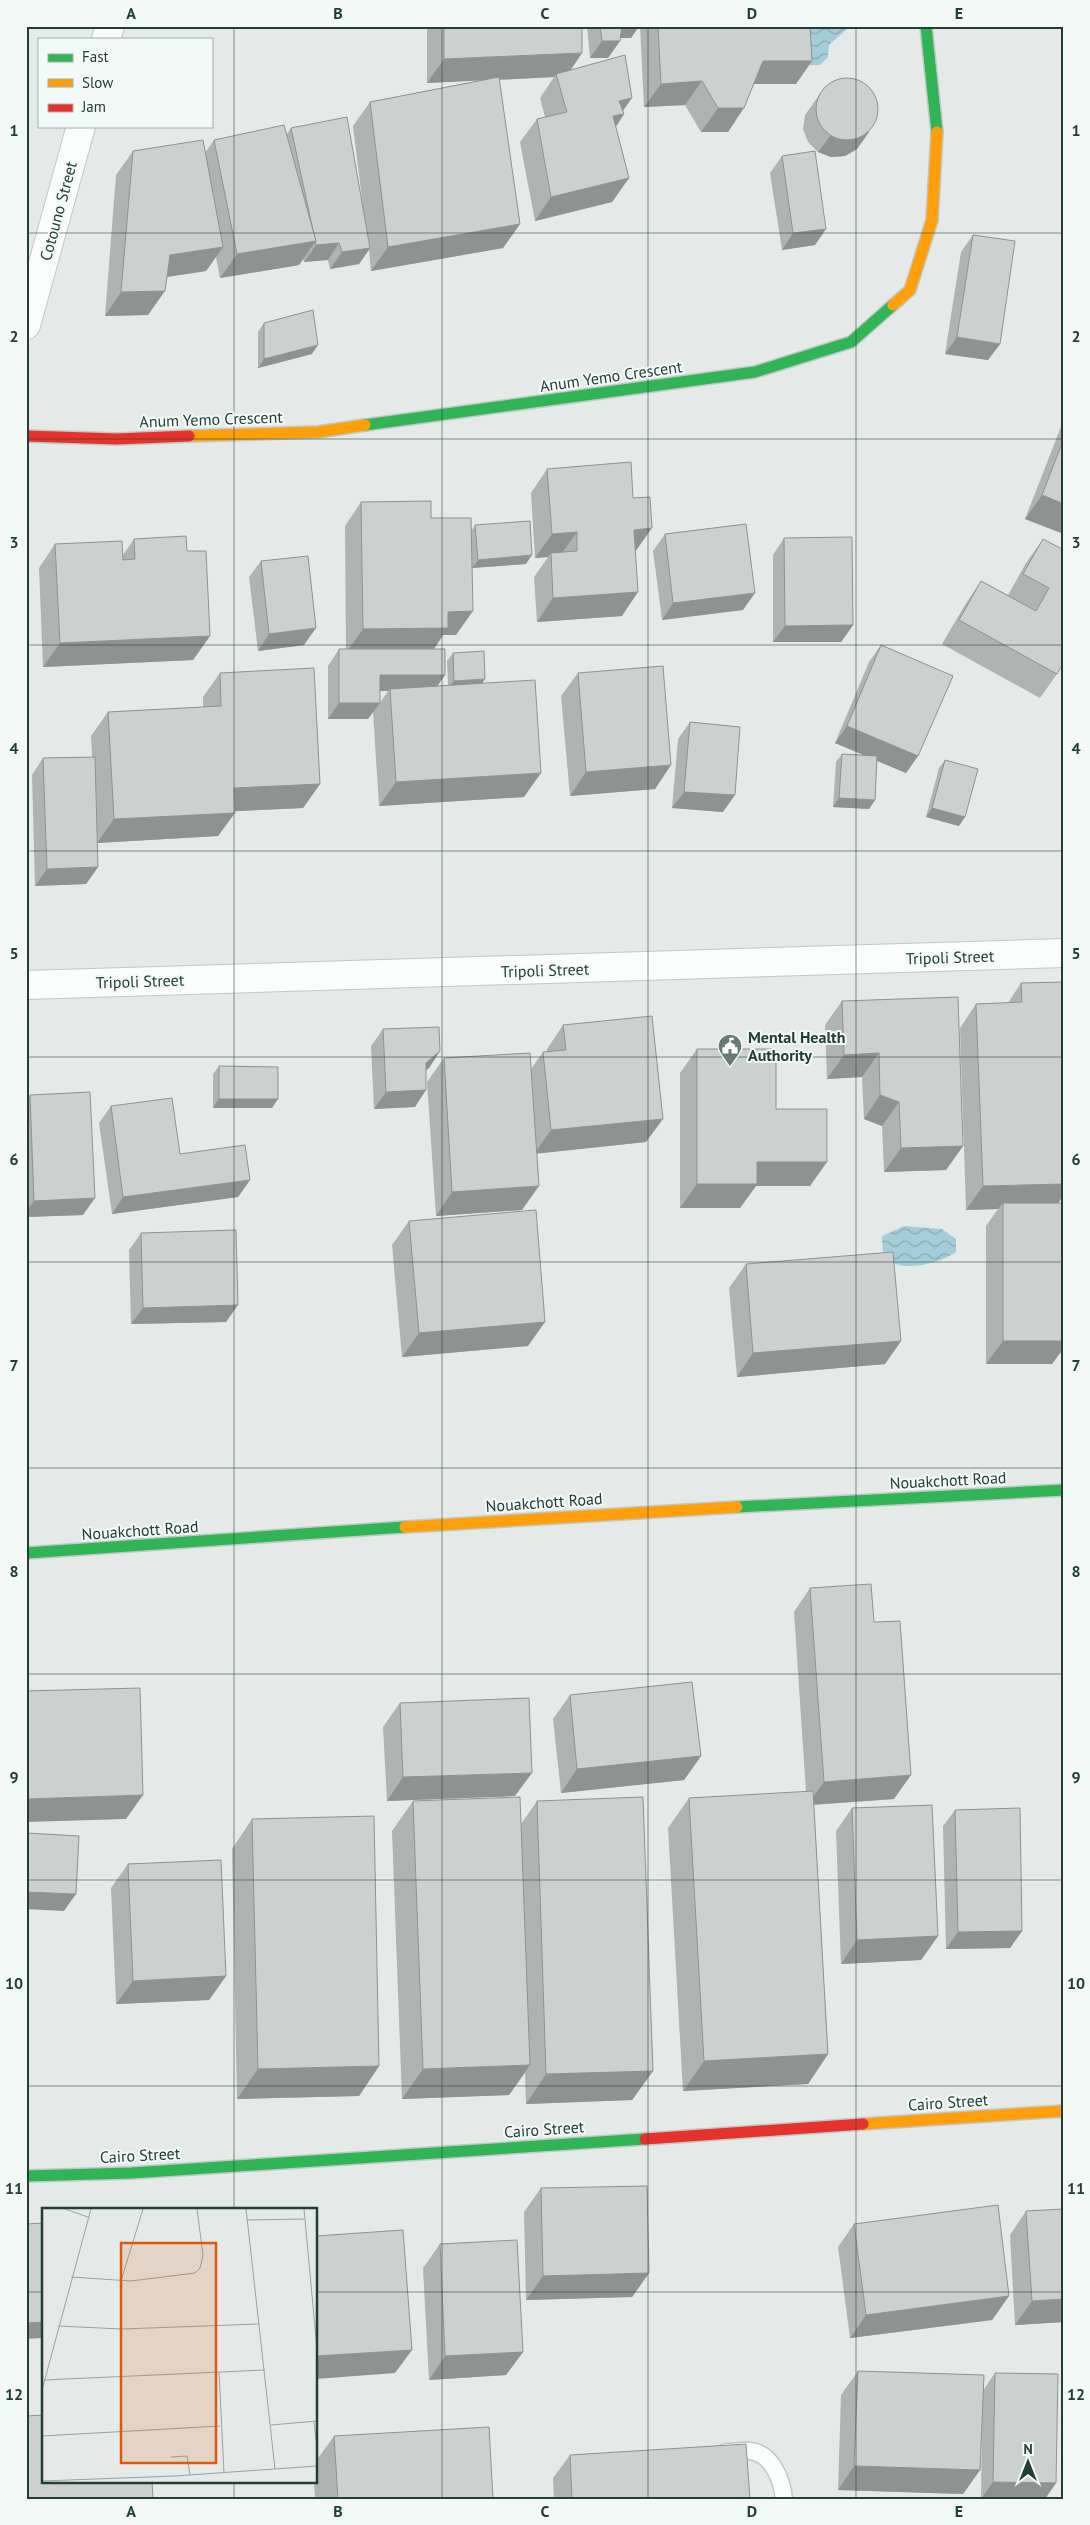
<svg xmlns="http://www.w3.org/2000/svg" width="1090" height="2525" viewBox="0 0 1090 2525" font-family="'PT Sans',sans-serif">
  <defs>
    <pattern id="water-waves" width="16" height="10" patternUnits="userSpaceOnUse" patternTransform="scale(1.25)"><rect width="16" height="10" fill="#a4cdd9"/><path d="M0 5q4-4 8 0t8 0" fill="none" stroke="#85a8b1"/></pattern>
  </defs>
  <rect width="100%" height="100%" fill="#e5eae8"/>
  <!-- water -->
  <g fill="url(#water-waves)">
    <path d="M796,26H848L846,30L829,45L828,57L820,65H806Z"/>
    <path d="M904,1226L942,1229L956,1239V1252C942,1262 912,1270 896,1264C891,1262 887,1258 883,1255L882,1236Z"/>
  </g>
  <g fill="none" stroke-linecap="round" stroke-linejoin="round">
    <defs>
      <path id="lane" d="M726,2452C734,2452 742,2450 750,2451C772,2453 782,2480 784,2499"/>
      <g id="street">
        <path d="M106,39L110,26"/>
        <path d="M26,325L81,126"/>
        <path d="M26,985L1064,953"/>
      </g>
      <g id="fast">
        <path d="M926,26L937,132"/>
        <path d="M365,425L755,372L851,342L893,305"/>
        <path d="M737,1507L1064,1490"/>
        <path d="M26,1553L405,1527"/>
        <path d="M26,2176L131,2173L645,2139"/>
      </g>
      <g id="slow">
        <path d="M893,305L910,290L932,220L937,132"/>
        <path d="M189,436L318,432L365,425"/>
        <path d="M405,1527L737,1507"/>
        <path d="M863,2124L1064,2111"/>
      </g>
      <g id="jam">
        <path d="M26,436L117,439L189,436"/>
        <path d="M645,2139L863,2124"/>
      </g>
    </defs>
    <!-- lane casing -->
    <use href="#lane" stroke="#c2c7c5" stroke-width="19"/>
    <!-- street casing -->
    <use href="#street" stroke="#c2c7c5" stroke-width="30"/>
    <!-- fast casing -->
    <use href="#fast" stroke="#c0c8c5" stroke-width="14"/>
    <!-- slow casing -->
    <use href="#slow" stroke="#c0c8c5" stroke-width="14"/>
    <!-- jam casing -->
    <use href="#jam" stroke="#c0c8c5" stroke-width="14"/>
    <!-- lane -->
    <use href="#lane" stroke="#fbfcfc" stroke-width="16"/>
    <!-- street -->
    <use href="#street" stroke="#fbfcfc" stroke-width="28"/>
    <!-- fast -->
    <use href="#fast" stroke="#30b455" stroke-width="11"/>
    <!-- slow -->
    <use href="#slow" stroke="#ff9f0a" stroke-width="11"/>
    <!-- jam -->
    <use href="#jam" stroke="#e5322d" stroke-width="11"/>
  </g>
  <!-- wall -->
  <g fill="#afb4b2" fill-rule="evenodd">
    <path d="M427,26H582L570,70L623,111L624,114L616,127L629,178L612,202L535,221L520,142L537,119L545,117L540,98L554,77L499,80L520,224L503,248L371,271L369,250L359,264L330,269L328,260L304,262L303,259L299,265L220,278L216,257L206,271L167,277L148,315L105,316L116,175L133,151L205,153L214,140L287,134L291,128L363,207L353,126L370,102L482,80L427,83Z"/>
    <path d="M587,26H639L631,38H620V41L608,58H590Z"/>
    <path d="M640,26H810L796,84H754L728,132H701L685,105L644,107Z"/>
    <path d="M825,87L869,132L857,149L845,156L831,157L818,152L808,142L803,129L805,115Z"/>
    <path d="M782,156L815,245L782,250L770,173Z"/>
    <path d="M973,235L1000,344L988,360L945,354L961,252Z"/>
    <path d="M264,323L312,354L258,368V332Z"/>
    <path d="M1064,419V534L1025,519Z"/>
    <path d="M547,469L636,551L622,616L537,622L534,577L548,557L535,558L531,493Z"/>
    <path d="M361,502L431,518L472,530L475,525L526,564L472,568L456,635H443L434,649L438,686L448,685L447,661L453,653L483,683L524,797L379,806L373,712L368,719H328V666L339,649H346L345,526ZM380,691H388L380,703Z"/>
    <path d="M665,534L743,610L662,620L653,551Z"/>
    <path d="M784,538L853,625L841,642H773V555Z"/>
    <path d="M134,539L210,636L193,660L43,667L39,568L55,544L123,555Z"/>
    <path d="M1043,539L1057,674L1040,698L942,644L965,605L981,581L1008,595L1026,563Z"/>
    <path d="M261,561L304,645L258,651L249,577Z"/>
    <path d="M881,645L918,756L906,773L877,761L875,800L869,809L833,807L836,762L842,754L864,755L835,743L869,662Z"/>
    <path d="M220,673L320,784L303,808L235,811L218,836L97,843L98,867L86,884L35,886L32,775L43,758L92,757L91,736L108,712L203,707V697Z"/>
    <path d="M578,673L671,765L655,789L570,796L561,696Z"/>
    <path d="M690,722L723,812L672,808L678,739Z"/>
    <path d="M945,760L959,826L926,817L939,768Z"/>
    <path d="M1064,982V1194L1058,1203L1052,1364H986V1226L998,1209L966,1210L960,1028L976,1004L1008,1003L1021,983Z"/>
    <path d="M842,1001L963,1146L946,1170L884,1172L882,1126L864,1119L862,1077L827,1079L825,1025Z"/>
    <path d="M563,1025L646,1142L537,1153L522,1210L436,1216L427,1082L444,1058L531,1069L543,1052H547V1049Z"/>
    <path d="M383,1029L440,1051L429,1068L426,1070L415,1107L374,1109L371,1046Z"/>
    <path d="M697,1049L776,1109L810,1186H756L740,1208H680V1073Z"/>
    <path d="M219,1066L272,1108H213V1074Z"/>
    <path d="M30,1095L83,1215L26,1217V1100Z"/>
    <path d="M111,1106L180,1154L250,1180L238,1197L112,1214L99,1123Z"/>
    <path d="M409,1221L528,1346L402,1357L392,1245Z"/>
    <path d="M141,1233L226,1322L131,1324L129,1250Z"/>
    <path d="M746,1264L901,1341L885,1364L737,1377L729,1288Z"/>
    <path d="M810,1588L874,1622L894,1799L814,1805L828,2054L808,2084L683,2091L668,1828L689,1798L806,1792L794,1612Z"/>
    <path d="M570,1695L701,1756L684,1780L561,1793L553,1719Z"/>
    <path d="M400,1703L515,1796L387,1801L383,1727Z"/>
    <path d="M413,1801L521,1824L537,1801L653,2071L632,2100L526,2104L525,2073L509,2095L402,2099L392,1831Z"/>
    <path d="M852,1808L938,1936L921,1960L841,1964L836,1831Z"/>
    <path d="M955,1810L1022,1931L1010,1948L946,1949L943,1826Z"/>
    <path d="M252,1819L379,2066L359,2096L237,2099L232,1849Z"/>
    <path d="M128,1864L226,1976L209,2000L116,2004L111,1888Z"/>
    <path d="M541,2188L649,2273L632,2297L526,2300L524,2212Z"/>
    <path d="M1026,2211L1064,2322L1015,2325L1010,2235Z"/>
    <path d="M854,2224L1009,2296L992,2320L850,2338L838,2247Z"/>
    <path d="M440,2244L523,2352L506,2375L429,2380L423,2268Z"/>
    <path d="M858,2371L984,2389L995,2373L1056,2483L981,2499L982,2414L980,2470L963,2494L838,2490L841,2395Z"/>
    <path d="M334,2436L493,2499H315L314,2481H316V2461Z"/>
    <path d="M570,2455L750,2499H554L553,2478Z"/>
  </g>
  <!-- shaded-wall -->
  <g fill="#8f9291">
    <path d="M620,26H639L631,38H611Z"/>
    <path d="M602,41H620L608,58H590Z"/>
    <path d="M582,53L566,77L556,74L554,77L427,83L444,59Z"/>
    <path d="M763,61H812L796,84H747Z"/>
    <path d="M702,81L685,105L644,107L661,84Z"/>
    <path d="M632,98L620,115L624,114L608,138L596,140L619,101Z"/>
    <path d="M718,108H744L728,132H701Z"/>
    <path d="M869,132L857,149L845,156L831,157L818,152L830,136Z"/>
    <path d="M629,178L612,202L535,221L551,197Z"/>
    <path d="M520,224L503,248L371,271L388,247Z"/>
    <path d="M826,229L815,245L782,250L793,233Z"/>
    <path d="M316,241L299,265L220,278L237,254Z"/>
    <path d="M339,243L328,260L304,262L316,245Z"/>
    <path d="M223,247L206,271L153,279L170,255Z"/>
    <path d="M370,248L359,264L330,269L342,252Z"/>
    <path d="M165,291L148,315L105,316L121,292Z"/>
    <path d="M957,337L1000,344L988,360L945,354Z"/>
    <path d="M318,345L312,354L258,368L264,359Z"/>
    <path d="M1042,495L1064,504V534L1025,519Z"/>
    <path d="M652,528L635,552L634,530Z"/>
    <path d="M577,532L560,556L551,553L548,557L535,558L552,534Z"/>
    <path d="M532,555L526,564L472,568L478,560Z"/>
    <path d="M638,592L622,616L537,622L553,598Z"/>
    <path d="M755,593L743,610L662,620L673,603Z"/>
    <path d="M473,611L456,635H443L432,652L346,653L363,629L448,612Z"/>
    <path d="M853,625L841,642H773L785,626Z"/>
    <path d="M316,628L304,645L258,651L269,634Z"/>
    <path d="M210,636L193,660L43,667L60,643Z"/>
    <path d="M380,675H445L434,691L390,689L388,691H368Z"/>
    <path d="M485,679L479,688L448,689L454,681Z"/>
    <path d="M339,703H380L368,719H328Z"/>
    <path d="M847,726L918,756L906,773L835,743Z"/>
    <path d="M671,765L655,789L570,796L586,772Z"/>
    <path d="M541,773L524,797L379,806L396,782Z"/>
    <path d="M320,784L303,808L217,812L234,788Z"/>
    <path d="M684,792L735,795L723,812L672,808Z"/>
    <path d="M839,798L875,800L869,809L833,807Z"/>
    <path d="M932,808L965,817L959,826L926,817Z"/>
    <path d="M235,813L218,836L97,843L114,819Z"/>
    <path d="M98,867L86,884L35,886L47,869Z"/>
    <path d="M440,1051L429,1068L414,1079L426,1063Z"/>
    <path d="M879,1053L862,1077L827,1079L844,1055Z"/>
    <path d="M426,1090L415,1107L374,1109L386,1092Z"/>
    <path d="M880,1095L899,1102L882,1126L864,1119Z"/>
    <path d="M219,1099H278L272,1108H213Z"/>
    <path d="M663,1119L646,1142L534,1154L551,1130Z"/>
    <path d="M963,1146L946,1170L884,1172L901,1148Z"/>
    <path d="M757,1162H827L810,1186H756L740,1208H680L697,1184Z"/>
    <path d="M250,1180L238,1197L112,1214L123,1197Z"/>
    <path d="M1064,1184V1194L1055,1208L1003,1203L998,1209L966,1210L983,1186Z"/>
    <path d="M539,1186L522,1210L436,1216L452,1192Z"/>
    <path d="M95,1198L83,1215L26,1217V1212L34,1201Z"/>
    <path d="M238,1305L226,1322L131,1324L143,1308Z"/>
    <path d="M545,1322L528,1346L402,1357L419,1333Z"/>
    <path d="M901,1341L885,1364L737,1377L753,1353Z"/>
    <path d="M1003,1341H1064V1348L1052,1364H986Z"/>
    <path d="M701,1756L684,1780L561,1793L577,1769Z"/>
    <path d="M532,1773L515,1796L387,1801L403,1777Z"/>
    <path d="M911,1775L894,1799L807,1805L824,1782Z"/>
    <path d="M143,1795L126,1819L26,1822V1799Z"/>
    <path d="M26,1892L76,1894L64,1911L26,1909Z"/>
    <path d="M1022,1931L1010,1948L946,1949L958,1932Z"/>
    <path d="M938,1936L921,1960L841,1964L857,1940Z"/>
    <path d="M226,1976L209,2000L116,2004L133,1981Z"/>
    <path d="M828,2054L808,2084L683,2091L704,2061Z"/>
    <path d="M530,2065L509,2095L402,2099L423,2069Z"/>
    <path d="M379,2066L359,2096L237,2099L258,2069Z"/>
    <path d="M653,2071L632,2100L526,2104L546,2074Z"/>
    <path d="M649,2273L632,2297L526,2300L543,2276Z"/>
    <path d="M1009,2296L992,2320L850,2338L866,2315Z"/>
    <path d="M1064,2299V2322L1015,2325L1032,2301Z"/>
    <path d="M44,2322V2334L41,2338L26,2339V2323Z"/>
    <path d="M412,2350L395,2373L316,2379V2356Z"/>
    <path d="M523,2352L506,2375L429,2380L445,2356Z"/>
    <path d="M854,2466L980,2470L963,2494L838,2490Z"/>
    <path d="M993,2482L1056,2483L1045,2499H981Z"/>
  </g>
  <!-- building -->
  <g fill="#ccd1cf" stroke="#8f9291">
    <path d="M444,26H582V53L444,59Z"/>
    <path d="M600,26H622L620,41H602Z"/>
    <path d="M658,26H810L812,61H763L744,108H718L702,81L661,84Z"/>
    <path d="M625,55L632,98L619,101L624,114L613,116L629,178L551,197L537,119L567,112L556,74Z"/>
    <path d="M499,77L520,224L388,247L370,102Z"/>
    <circle cx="847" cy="109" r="31"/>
    <path d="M347,117L370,248L342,252L339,243L316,245L315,241H316L312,226L291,128Z"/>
    <path d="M284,125L316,241L237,254L214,140Z"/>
    <path d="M203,140L223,247L170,255L165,291L121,292L133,151Z"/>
    <path d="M815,151L826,229L793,233L782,156Z"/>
    <path d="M973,235L1015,241L1000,344L957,337Z"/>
    <path d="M313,310L318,345L264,359V323Z"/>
    <path d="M1064,438V504L1042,495Z"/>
    <path d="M631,462L633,498L650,497L652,528L634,530L638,592L553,598L551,553L577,551V532L552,534L547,469Z"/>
    <path d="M431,501V518H471L473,611L448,612V628L363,629L361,502Z"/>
    <path d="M530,521L532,555L478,560L475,525Z"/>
    <path d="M746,524L755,593L673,603L665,534Z"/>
    <path d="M186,536L187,551H206L210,636L60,643L55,544L122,541L123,560L135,559L134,539Z"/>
    <path d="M852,537L853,625L785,626L784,538Z"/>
    <path d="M1043,539L1064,550V662L1057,674L959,620L981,581L1036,611L1049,588L1023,574Z"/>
    <path d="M308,556L316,628L269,634L261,561Z"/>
    <path d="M881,645L953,676L918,756L847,726Z"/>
    <path d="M339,649H445V675H380V703H339Z"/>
    <path d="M484,651L485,679L454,681L453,653Z"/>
    <path d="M663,666L671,765L586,772L578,673Z"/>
    <path d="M314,668L320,784L234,788L235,813L114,819L108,712L221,706L220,673Z"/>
    <path d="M535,680L541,773L396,782L390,689Z"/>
    <path d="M690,722L740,727L735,795L684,792Z"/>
    <path d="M842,754L877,756L875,800L839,798Z"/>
    <path d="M95,757L98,867L47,869L43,758Z"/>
    <path d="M945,760L978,769L965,817L932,808Z"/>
    <path d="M1064,982V1184L983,1186L976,1004L1022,1002L1021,983Z"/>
    <path d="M958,997L963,1146L901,1148L899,1102L880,1095L879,1053L844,1055L842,1001Z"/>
    <path d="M652,1016L663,1119L551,1130L543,1052L566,1050L563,1025Z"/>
    <path d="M439,1027L440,1051L426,1063V1090L386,1092L383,1029Z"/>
    <path d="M697,1049H776V1109H827V1162H757V1184H697Z"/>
    <path d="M530,1053L539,1186L452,1192L444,1058Z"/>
    <path d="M219,1066L278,1067V1099H219Z"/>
    <path d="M90,1092L95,1198L34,1201L30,1095Z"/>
    <path d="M172,1098L180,1154L245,1145L250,1180L123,1197L111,1106Z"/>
    <rect x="1003" y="1203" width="61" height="138"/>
    <path d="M536,1210L545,1322L419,1333L409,1221Z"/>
    <path d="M236,1230L238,1305L143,1308L141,1233Z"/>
    <path d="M893,1252L901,1341L753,1353L746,1264Z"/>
    <path d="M871,1584L874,1622L900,1621L911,1775L824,1782L810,1588Z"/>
    <path d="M692,1682L701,1756L577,1769L570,1695Z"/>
    <path d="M140,1688L143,1795L26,1799V1691Z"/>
    <path d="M529,1698L532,1773L403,1777L400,1703Z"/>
    <path d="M813,1791L828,2054L704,2061L689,1798Z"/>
    <path d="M520,1797L530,2065L423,2069L413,1801Z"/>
    <path d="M643,1797L653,2071L546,2074L537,1801Z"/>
    <path d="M932,1805L938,1936L857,1940L852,1808Z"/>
    <path d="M1020,1808L1022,1931L958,1932L955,1810Z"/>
    <path d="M374,1816L379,2066L258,2069L252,1819Z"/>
    <path d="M26,1833L79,1836L76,1894L26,1892Z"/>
    <path d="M221,1860L226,1976L133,1981L128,1864Z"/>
    <path d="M647,2186L649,2273L543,2276L541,2188Z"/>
    <path d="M998,2205L1009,2296L866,2315L854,2224Z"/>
    <path d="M1064,2209V2299L1032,2301L1026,2211Z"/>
    <path d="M44,2223V2322L26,2323V2224Z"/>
    <path d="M403,2230L412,2350L316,2356V2236Z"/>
    <path d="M517,2240L523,2352L445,2356L440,2244Z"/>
    <path d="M858,2371L984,2375L980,2470L854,2466Z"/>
    <path d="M995,2373L1058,2374L1056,2483L993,2482Z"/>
    <path d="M44,2415V2481H152L153,2499H26V2416Z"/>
    <path d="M489,2427L493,2499H338L334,2436Z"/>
    <path d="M746,2444L750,2499H572L570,2455Z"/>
  </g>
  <!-- grid -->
  <path fill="none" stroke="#213e39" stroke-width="1" stroke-opacity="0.55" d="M234,26V2209M442,26V2499M648,26V2499M856,26V2499M26,233H1064M26,439H1064M26,645H1064M26,851H1064M26,1057H1064M26,1262H1064M26,1468H1064M26,1674H1064M26,1880H1064M26,2086H1064M26,2292H44M316,2292H1064M234,2481V2499"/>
  <!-- icons -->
  <defs>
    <symbol id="civic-pin" viewBox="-11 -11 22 30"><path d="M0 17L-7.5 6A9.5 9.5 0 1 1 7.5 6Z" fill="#667a76" stroke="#f3f9f6"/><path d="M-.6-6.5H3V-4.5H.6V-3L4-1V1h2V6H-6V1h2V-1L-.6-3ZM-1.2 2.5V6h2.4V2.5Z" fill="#fff"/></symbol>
  </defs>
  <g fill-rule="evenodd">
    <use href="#civic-pin" x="716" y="1032" width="28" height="38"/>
  </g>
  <g text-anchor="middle" stroke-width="4" stroke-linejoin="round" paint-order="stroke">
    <!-- street labels -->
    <g font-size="16" fill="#213e39" stroke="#f3f9f6">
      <text transform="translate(58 211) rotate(-75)" y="6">Cotouno Street</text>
      <text transform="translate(611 376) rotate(-8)" y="6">Anum Yemo Crescent</text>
      <text transform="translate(211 419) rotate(-2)" y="6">Anum Yemo Crescent</text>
      <text transform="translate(950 957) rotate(-2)" y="6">Tripoli Street</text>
      <text transform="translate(545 970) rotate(-2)" y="6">Tripoli Street</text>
      <text transform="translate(140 981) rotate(-2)" y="6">Tripoli Street</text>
      <text transform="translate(948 1480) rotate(-3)" y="6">Nouakchott Road</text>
      <text transform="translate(544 1502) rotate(-4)" y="6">Nouakchott Road</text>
      <text transform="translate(140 1530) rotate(-4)" y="6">Nouakchott Road</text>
      <text transform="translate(948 2102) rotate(-4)" y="6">Cairo Street</text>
      <text transform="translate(544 2129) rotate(-4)" y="6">Cairo Street</text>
      <text transform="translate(140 2155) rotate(-3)" y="6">Cairo Street</text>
    </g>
    <!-- poi labels -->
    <g font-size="16" font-weight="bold" fill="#213e39" stroke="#f3f9f6" text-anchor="start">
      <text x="748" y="1043">Mental Health<tspan x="748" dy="18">Authority</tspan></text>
    </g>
  </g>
  <!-- overview -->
  <g transform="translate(42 2208)">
    <rect width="275" height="275" fill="#e5eae8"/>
    <path fill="none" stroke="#97a5a2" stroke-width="1" d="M23,1L46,9M204,1L233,261M262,1L275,141M205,12L262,11M29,69L89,73L153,65L158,60L161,47L155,1M79,73L101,1M16,118L80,121L217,116M177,164L182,265M2,172L223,162M0,182L49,1M272,214L274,232M229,217L275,213M0,228L178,218M129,249L145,248L148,267M0,273L133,268L275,258"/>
    <path fill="#de580e" fill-opacity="0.15" stroke="#de580e" stroke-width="2.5" d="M79,35H174V255H79Z"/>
    <rect width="275" height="275" fill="none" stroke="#213e39" stroke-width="2.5"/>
  </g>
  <!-- border -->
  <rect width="1090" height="2525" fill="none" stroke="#f3f9f6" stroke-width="55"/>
  <!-- legend -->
  <rect x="38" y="38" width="175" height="90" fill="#f3f9f6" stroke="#9faeaa"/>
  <rect x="48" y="54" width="25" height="8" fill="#30b455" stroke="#9faeaa"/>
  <text x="82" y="62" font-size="15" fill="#213e39">Fast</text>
  <rect x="48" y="79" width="25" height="8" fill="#ff9f0a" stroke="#9faeaa"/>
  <text x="82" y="88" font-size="15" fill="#213e39">Slow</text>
  <rect x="48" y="104" width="25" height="8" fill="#e5322d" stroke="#9faeaa"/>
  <text x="82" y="112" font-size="15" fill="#213e39">Jam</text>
  <!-- north arrow -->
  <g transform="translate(1028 2462)" stroke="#f3f9f6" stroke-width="4" paint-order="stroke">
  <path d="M0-4L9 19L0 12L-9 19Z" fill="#213e39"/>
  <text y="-8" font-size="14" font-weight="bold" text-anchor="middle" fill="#213e39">N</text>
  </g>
  <rect x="28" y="28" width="1034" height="2470" fill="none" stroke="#213e39" stroke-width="2"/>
  <g font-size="16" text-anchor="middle" font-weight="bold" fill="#213e39">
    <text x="131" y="19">A</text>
    <text x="338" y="19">B</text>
    <text x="545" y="19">C</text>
    <text x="752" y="19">D</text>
    <text x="959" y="19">E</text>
    <text x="14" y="136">1</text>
    <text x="1076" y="136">1</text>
    <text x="14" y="342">2</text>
    <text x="1076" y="342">2</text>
    <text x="14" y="548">3</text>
    <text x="1076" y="548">3</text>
    <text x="14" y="754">4</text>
    <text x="1076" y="754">4</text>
    <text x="14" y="959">5</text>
    <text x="1076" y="959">5</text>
    <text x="14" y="1165">6</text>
    <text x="1076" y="1165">6</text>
    <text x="14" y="1371">7</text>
    <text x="1076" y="1371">7</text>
    <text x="14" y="1577">8</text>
    <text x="1076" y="1577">8</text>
    <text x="14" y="1783">9</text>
    <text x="1076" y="1783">9</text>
    <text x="14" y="1989">10</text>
    <text x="1076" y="1989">10</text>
    <text x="14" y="2194">11</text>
    <text x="1076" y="2194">11</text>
    <text x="14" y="2400">12</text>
    <text x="1076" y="2400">12</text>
    <text x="131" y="2517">A</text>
    <text x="338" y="2517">B</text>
    <text x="545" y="2517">C</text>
    <text x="752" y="2517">D</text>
    <text x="959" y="2517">E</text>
  </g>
</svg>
